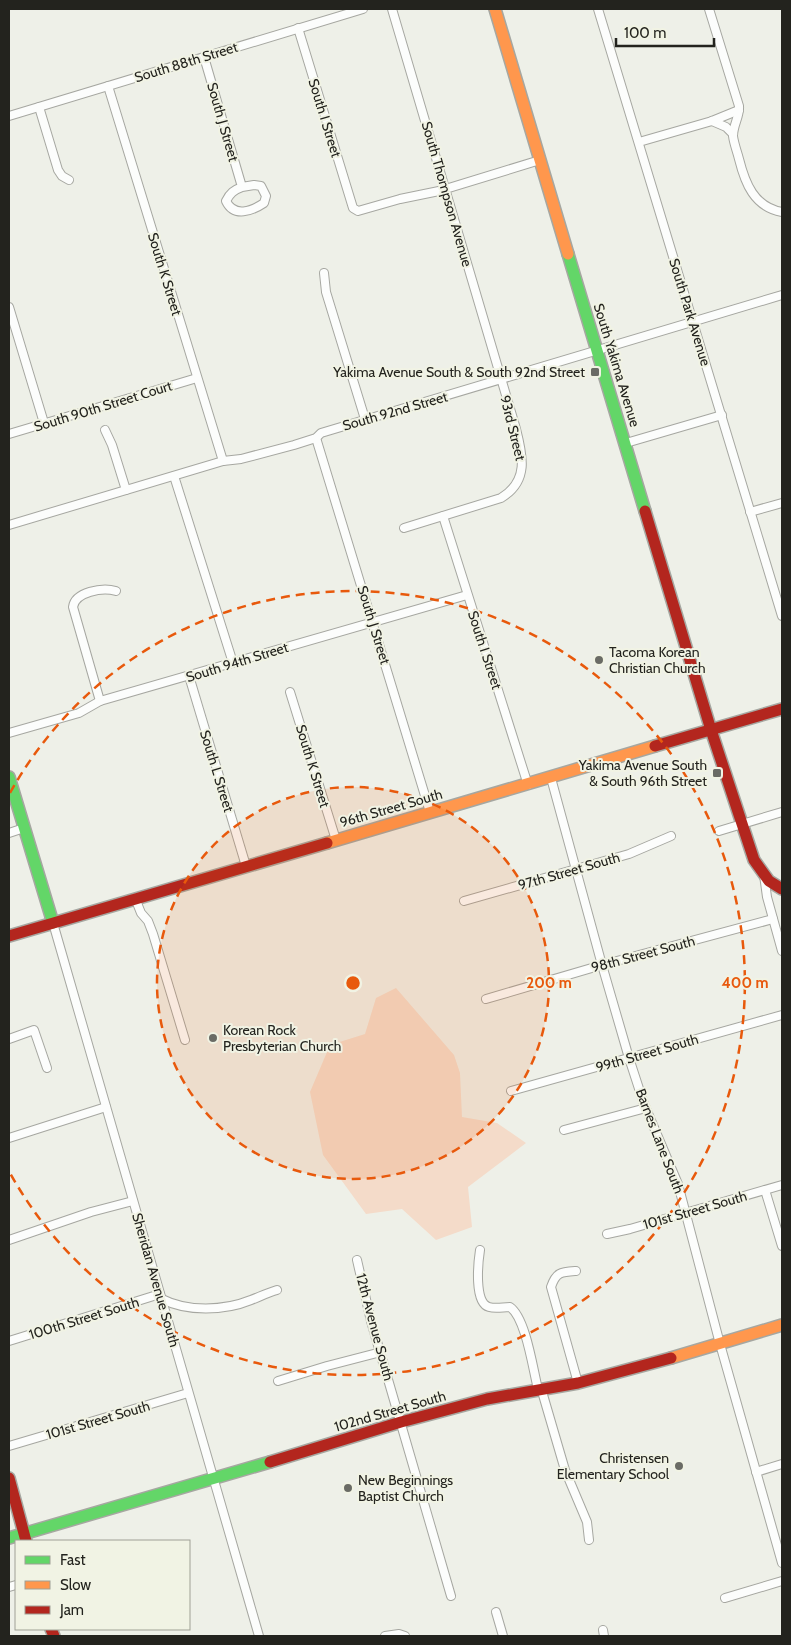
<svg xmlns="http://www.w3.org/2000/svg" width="791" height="1645" viewBox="0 0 791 1645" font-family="Cabin,sans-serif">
  <rect width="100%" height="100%" fill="#eef0e8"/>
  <!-- green -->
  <path fill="#f4dbc9" d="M396,988L454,1055L460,1073L462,1117L497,1123L526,1143L468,1187L472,1227L436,1240L402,1209L366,1214L323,1155L310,1092L330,1045L365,1034L376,998Z"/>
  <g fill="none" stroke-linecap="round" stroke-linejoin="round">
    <defs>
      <g id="street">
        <path d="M392,9L516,429C523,456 529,481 501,498L404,528"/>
        <path d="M598,9L782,616"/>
        <path d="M709,9L739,106C740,116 733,125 733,136C734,144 737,151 739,159C745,183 754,207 782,212"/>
        <path d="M298,28L353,208L358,211L400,199L439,191L540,160"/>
        <path d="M204,57L242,187C234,190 230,193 226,201C234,218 252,211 264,203L266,196L261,186L254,185L242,187"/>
        <path d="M108,86L223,461"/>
        <path d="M39,107L58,170L62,176L69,180"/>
        <path d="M9,116L363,9"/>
        <path d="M712,121L726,127L733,134"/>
        <path d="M639,142L712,121L739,110"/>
        <path d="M324,273L326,292L365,419"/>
        <path d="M9,307L44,423"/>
        <path d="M105,430L112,445L126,490"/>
        <path d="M9,434L197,378"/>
        <path d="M316,438L430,812"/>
        <path d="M626,443L722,415"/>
        <path d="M174,476L233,663"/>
        <path d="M750,512L782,503"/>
        <path d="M443,516L528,785"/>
        <path d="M9,525L223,461L241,459L294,445L316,438L321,433L782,295"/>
        <path d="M189,676L246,866"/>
        <path d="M290,692L336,840"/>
        <path d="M100,701L73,607C75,592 102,587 116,591"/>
        <path d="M9,733L79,713L100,701L467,595"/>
        <path d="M551,778L602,965L629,1058L644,1104L678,1184L720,1344L782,1563"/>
        <path d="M719,831L782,812"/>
        <path d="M9,833L24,828"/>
        <path d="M764,875L767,897L782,951"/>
        <path d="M135,898L141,913L148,921L153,934L185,1040"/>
        <path d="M464,901L629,854L671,836"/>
        <path d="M53,923L259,1636"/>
        <path d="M486,999L602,965L773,919"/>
        <path d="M9,1039L34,1030L47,1068"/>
        <path d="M511,1091L782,1015"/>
        <path d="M564,1130L646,1108"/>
        <path d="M9,1138L106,1107"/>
        <path d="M765,1190L782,1246"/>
        <path d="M607,1234L630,1229L782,1185"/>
        <path d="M9,1240L91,1212L133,1201"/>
        <path d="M480,1250C478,1263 474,1303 489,1307C496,1309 503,1307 510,1307C526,1318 533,1370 538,1389"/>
        <path d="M357,1260L371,1321L451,1596"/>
        <path d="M576,1271C561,1272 556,1272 551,1287L578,1383"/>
        <path d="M162,1299C187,1312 224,1311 251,1300C259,1297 267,1293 277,1290"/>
        <path d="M9,1341L160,1294"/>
        <path d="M278,1381L327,1366L381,1352"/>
        <path d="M541,1388L565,1470L587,1522L589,1540"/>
        <path d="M9,1446L188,1393"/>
        <path d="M756,1472L782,1464"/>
        <path d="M9,1587L16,1585"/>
        <path d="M725,1598L782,1581"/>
        <path d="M496,1612L503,1636"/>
        <path d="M603,1630L604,1636"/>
        <path d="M385,1636L399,1634L405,1636"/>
      </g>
      <g id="fast">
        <path d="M568,254L645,511"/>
        <path d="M9,777L53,923"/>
        <path d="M9,1538L270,1462"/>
      </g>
      <g id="slow">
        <path d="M495,9L568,254"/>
        <path d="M327,843L655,746"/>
        <path d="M671,1358L782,1325"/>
      </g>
      <g id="jam">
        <path d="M645,511L711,730L754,860L769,881L782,889"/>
        <path d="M655,746L782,709"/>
        <path d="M9,936L327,843"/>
        <path d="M270,1462L401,1422L487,1399L578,1383L671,1358"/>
        <path d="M9,1478L26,1541"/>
        <path d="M51,1629L54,1636"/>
      </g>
    </defs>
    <!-- street casing -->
    <use href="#street" stroke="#a6a7a1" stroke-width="10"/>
    <!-- fast casing -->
    <use href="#fast" stroke="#a6a7a1" stroke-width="14"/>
    <!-- slow casing -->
    <use href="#slow" stroke="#a6a7a1" stroke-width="14"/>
    <!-- jam casing -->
    <use href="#jam" stroke="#a6a7a1" stroke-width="14"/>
    <!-- street -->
    <use href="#street" stroke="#fcfdfc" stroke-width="8"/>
    <!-- fast -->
    <use href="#fast" stroke="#63d668" stroke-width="11"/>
    <!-- slow -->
    <use href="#slow" stroke="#ff974d" stroke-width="11"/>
    <!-- jam -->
    <use href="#jam" stroke="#b3261e" stroke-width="11"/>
  </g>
  <!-- distance rings -->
  <circle cx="353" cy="983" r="196" fill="#e8590c" fill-opacity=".12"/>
  <g fill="none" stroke="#e8590c" stroke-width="2.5" stroke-dasharray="9 6">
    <circle cx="353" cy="983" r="196"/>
    <path d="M10 793A392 392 0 1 1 10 1173"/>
  </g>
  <!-- markers -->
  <g fill="#6a6b65" stroke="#f1f3e4" stroke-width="2">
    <rect x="590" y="367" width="10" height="10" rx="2.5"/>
    <circle cx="599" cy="660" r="5"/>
    <rect x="712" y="768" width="10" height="10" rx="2.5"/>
    <circle cx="213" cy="1038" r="5"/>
    <circle cx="679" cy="1466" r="5"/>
    <circle cx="348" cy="1488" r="5"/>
  </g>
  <g text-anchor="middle" stroke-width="4" stroke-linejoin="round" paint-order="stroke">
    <!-- street labels -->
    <g font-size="14" fill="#23231e" stroke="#f1f3e4">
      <text transform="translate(186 62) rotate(-17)" y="5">South 88th Street</text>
      <text transform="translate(325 118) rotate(73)" y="5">South I Street</text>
      <text transform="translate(223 122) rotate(74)" y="5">South J Street</text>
      <text transform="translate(447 194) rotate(74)" y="5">South Thompson Avenue</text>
      <text transform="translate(165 274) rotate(73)" y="5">South K Street</text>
      <text transform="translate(690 312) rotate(73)" y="5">South Park Avenue</text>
      <text transform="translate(617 365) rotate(73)" y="5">South Yakima Avenue</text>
      <text transform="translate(103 406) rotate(-17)" y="5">South 90th Street Court</text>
      <text transform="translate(395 411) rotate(-16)" y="5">South 92nd Street</text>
      <text transform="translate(513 428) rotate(76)" y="5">93rd Street</text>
      <text transform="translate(374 625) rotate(73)" y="5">South J Street</text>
      <text transform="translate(485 650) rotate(72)" y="5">South I Street</text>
      <text transform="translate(237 662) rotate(-17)" y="5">South 94th Street</text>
      <text transform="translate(313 766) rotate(73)" y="5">South K Street</text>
      <text transform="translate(217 771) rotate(73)" y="5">South L Street</text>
      <text transform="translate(391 808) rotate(-16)" y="5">96th Street South</text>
      <text transform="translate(569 871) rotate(-16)" y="5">97th Street South</text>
      <text transform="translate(643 954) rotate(-15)" y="5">98th Street South</text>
      <text transform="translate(647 1053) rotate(-16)" y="5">99th Street South</text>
      <text transform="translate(660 1141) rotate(69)" y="5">Barnes Lane South</text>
      <text transform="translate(695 1210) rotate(-16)" y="5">101st Street South</text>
      <text transform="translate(156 1280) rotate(74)" y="5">Sheridan Avenue South</text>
      <text transform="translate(84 1318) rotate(-17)" y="5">100th Street South</text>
      <text transform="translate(375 1327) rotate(75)" y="5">12th Avenue South</text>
      <text transform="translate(390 1411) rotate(-16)" y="5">102nd Street South</text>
      <text transform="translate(98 1420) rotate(-16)" y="5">101st Street South</text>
    </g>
    <!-- poi labels -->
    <g font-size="14" fill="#23231e" stroke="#f1f3e4" text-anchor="end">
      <text x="585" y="377">Yakima Avenue South &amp; South 92nd Street</text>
      <text x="609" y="657" text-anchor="start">Tacoma Korean<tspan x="609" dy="16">Christian Church</tspan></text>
      <text x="707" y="770">Yakima Avenue South<tspan x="707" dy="16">&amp; South 96th Street</tspan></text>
      <text x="223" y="1035" text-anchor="start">Korean Rock<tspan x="223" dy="16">Presbyterian Church</tspan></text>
      <text x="669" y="1463">Christensen<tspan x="669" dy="16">Elementary School</tspan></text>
      <text x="358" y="1485" text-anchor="start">New Beginnings<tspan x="358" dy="16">Baptist Church</tspan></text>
    </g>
  </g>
  <circle cx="353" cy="983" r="8" fill="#e8590c" stroke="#f1f3e4" stroke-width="2.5"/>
  <g font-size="15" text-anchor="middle" font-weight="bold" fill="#e8590c" stroke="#f1f3e4" stroke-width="4" stroke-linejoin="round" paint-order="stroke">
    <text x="549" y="988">200 m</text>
    <text x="745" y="988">400 m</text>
  </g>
  <!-- border -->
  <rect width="791" height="1645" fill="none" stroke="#23231e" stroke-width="20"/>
  <!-- legend -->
  <rect x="15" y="1540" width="175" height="90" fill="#f1f3e4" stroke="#9fa095"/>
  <rect x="25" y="1556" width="25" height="8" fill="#63d668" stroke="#9fa095"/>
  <text x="60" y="1565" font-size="15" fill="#23231e">Fast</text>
  <rect x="25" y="1581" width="25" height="8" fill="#ff974d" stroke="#9fa095"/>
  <text x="60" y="1590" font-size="15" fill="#23231e">Slow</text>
  <rect x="25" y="1606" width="25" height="8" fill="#b3261e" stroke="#9fa095"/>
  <text x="60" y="1615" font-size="15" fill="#23231e">Jam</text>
  <!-- scale -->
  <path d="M616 38v8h98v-8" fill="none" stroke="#23231e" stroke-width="2.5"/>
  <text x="624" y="38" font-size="15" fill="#23231e" stroke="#f1f3e4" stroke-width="4" paint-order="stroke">100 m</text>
</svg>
